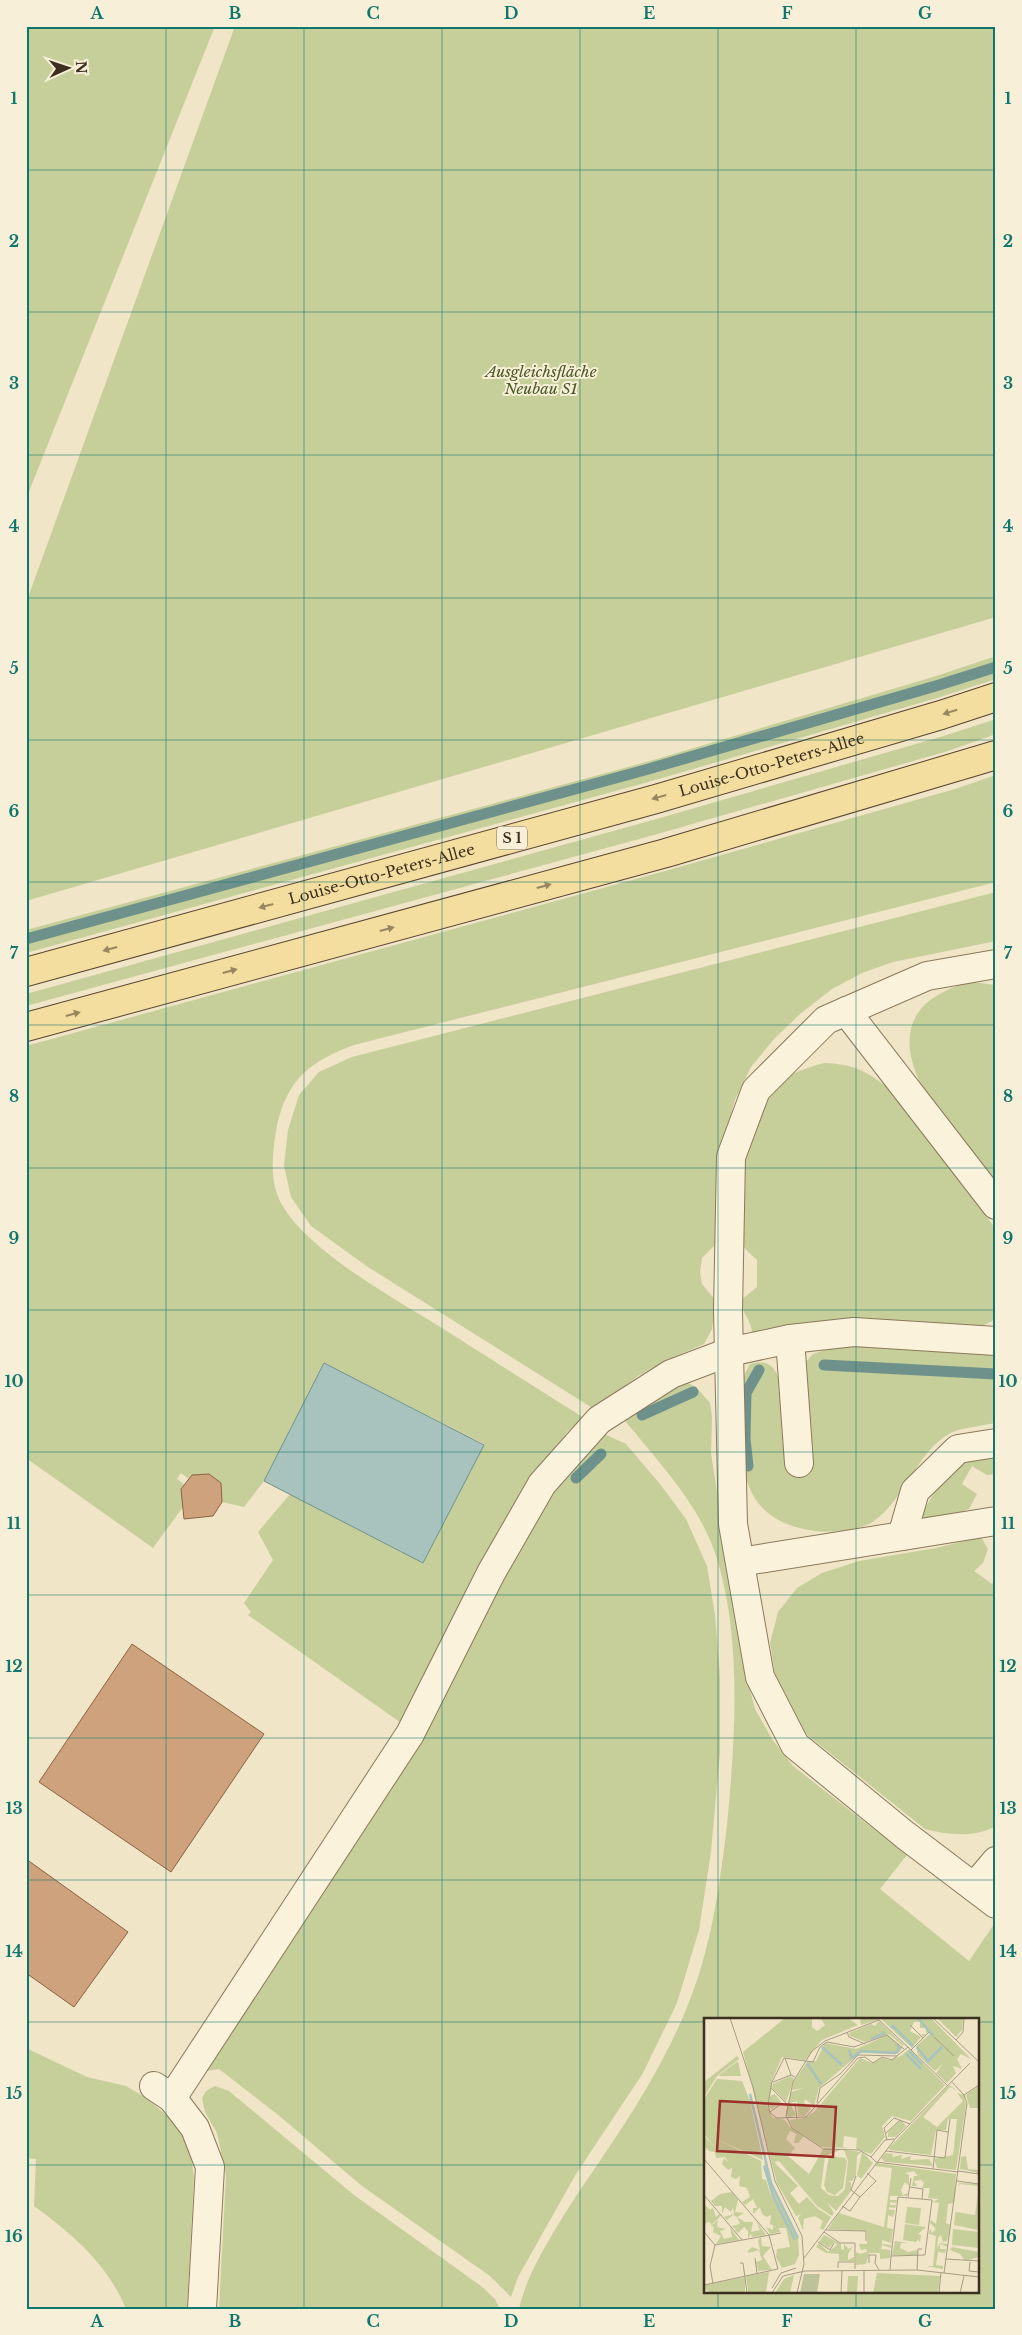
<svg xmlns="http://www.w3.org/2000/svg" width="1022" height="2335" viewBox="0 0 1022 2335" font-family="'Libre Baskerville',serif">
  <rect width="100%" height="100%" fill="#f0e5c7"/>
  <!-- green -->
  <g fill="#c6ce9a" fill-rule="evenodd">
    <path d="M26,26H215L26,499Z"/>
    <path d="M235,26H996V617L26,901V603Z"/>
    <path d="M996,656V679L937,698L652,781L26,953V930L650,761L933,677Z"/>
    <path d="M996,719V734L948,751L661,833L26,1006V994L660,818L947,735Z"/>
    <path d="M996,775V882L354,1045C311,1061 288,1078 277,1125C273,1148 269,1177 279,1199C301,1247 392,1297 437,1325C486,1356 535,1387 584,1418L568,1431L533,1479L404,1725L248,1615L251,1612L244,1603L273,1560L258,1532L290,1494L423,1563L484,1444L324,1363L264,1481L244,1507L222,1502L221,1483L209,1474L191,1475L189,1479L181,1473L177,1479L184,1484L181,1489L183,1507L153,1548L26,1458V1046L665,871L955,789Z"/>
    <path d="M996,892V941L893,962L862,973L832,989L800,1014L774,1039L751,1067L735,1100L724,1138L717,1243L702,1258L700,1272L702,1284L716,1301L712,1329L704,1344L667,1360L638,1376L594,1409L368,1267L311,1226L291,1197L284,1166L288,1130L299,1095L319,1072L352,1057Z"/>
    <path d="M971,982L996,985V1185C979,1163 962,1140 945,1118C938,1108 928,1098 922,1087C895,1032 912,997 971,982Z"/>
    <path d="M824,1063C852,1064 865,1070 887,1087L996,1229V1317L992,1321L980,1327L752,1333C752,1321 742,1313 740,1301L757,1287V1260L740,1244C742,1202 742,1132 766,1097C779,1077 802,1069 824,1063Z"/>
    <path d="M876,1345L996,1353V1423C984,1425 970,1427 958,1430C920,1442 907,1498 874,1521C860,1531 831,1533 815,1531C726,1519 742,1443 743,1377L750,1364C771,1358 777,1370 782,1388L813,1354L831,1348Z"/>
    <path d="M688,1383L696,1387L710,1403L712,1416L711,1453L740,1640L746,1675L755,1709L772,1739L793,1766L907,1855L880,1889L969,1961L994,1924L996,1926V2309H519C525,2282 539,2257 553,2233C582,2184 617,2139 646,2089C663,2060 679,2029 691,1997C712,1943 720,1883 727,1825C735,1741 742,1644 718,1562C702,1506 658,1462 622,1417L679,1384ZM706,2019H978V2291H706Z"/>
    <path d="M602,1433L626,1444L660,1484L686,1519L707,1566L715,1615L720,1677V1752L711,1852L699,1930L677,2003L643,2073L576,2174L518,2277L511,2297L490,2276L362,2186L277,2114L219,2069L207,2071L419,1744L503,1569L550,1491Z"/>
    <path d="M996,1453V1474L987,1475L972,1466L962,1484L977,1494L969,1509L954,1514L919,1519C940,1483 950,1459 996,1453Z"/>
    <path d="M981,1537L988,1549L983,1563L974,1571L992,1584L996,1579V1826C975,1838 947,1835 925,1829L805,1733L788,1707L775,1676L770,1643L778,1612L797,1588L822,1573L859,1561L936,1548Z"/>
    <path d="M26,2048L87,2077L126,2086L148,2099L167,2116L182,2134L191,2155L194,2178L187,2309H126C108,2264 71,2233 34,2206L36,2159L26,2158Z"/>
    <path d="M215,2086L229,2091L354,2195L481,2286L495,2299L500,2309H219L226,2175L217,2133L205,2112L202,2098L206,2091Z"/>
  </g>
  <!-- water -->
  <path fill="#a8c3bd" stroke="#6e928b" d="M324,1363L484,1445L423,1563L264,1481Z"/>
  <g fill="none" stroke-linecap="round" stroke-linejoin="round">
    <!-- stream -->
    <g stroke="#6e928b" stroke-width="11">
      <path d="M26,939L645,770L939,685L996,667"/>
      <path d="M824,1365L996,1374"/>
      <path d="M642,1415L693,1392"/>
      <path d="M748,1466L745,1439L746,1393L759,1370"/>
      <path d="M576,1478L601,1454"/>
    </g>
  </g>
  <!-- building -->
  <g fill="#cea27c" stroke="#8c6241">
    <path d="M209,1474L221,1483L222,1502L213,1516L184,1519L181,1489L192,1475Z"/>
    <path d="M132,1644L264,1734L171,1872L39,1782Z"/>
    <path d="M26,1859L128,1932L74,2007L26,1973Z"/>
  </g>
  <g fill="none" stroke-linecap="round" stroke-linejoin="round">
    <defs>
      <g id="minor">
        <path d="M996,964L927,976L826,1020L756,1090L731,1157L728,1311L733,1524L760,1677L795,1745L905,1835L996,1904"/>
        <path d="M846,1011L996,1205"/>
        <path d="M790,1339L799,1463"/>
        <path d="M902,1536L915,1491L958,1449L996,1443"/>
        <path d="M740,1562L996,1521"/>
        <path d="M974,1887L996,1861"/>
        <path d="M154,2086L172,2098L195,2128L210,2167L202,2309"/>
        <path d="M172,2098L410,1734L491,1573L542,1484L599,1420L671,1374L729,1352L790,1339L854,1332L996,1341"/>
      </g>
      <g id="major">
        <path id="s1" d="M26,972L656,799L941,715L996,697"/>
        <path d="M26,1027L666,853L996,755"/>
      </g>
    </defs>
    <!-- minor casing -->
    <use href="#minor" stroke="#8c785b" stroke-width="30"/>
    <!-- major casing -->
    <use href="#major" stroke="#5a4530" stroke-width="30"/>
    <!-- minor -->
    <use href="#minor" stroke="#faf2db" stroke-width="28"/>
    <!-- major -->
    <use href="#major" stroke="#f3dd9f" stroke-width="28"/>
  </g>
  <!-- one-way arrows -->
  <defs><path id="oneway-solid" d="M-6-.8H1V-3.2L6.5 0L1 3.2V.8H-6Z" transform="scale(1.25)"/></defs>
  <g fill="#988660">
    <use href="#oneway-solid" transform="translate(950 712) rotate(162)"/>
    <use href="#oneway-solid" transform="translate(659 797) rotate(164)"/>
    <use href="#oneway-solid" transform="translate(544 886) rotate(-15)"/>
    <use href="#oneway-solid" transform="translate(266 906) rotate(165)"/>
    <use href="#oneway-solid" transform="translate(387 929) rotate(-15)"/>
    <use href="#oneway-solid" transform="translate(110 949) rotate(165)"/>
    <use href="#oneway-solid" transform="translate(230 971) rotate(-15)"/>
    <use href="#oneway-solid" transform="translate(73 1014) rotate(-15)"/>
  </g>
  <!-- grid -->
  <path fill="none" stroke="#0f766e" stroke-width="1" stroke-opacity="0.55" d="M166,26V2309M304,26V2309M442,26V2309M580,26V2309M718,26V2019M856,26V2019M26,170H996M26,312H996M26,455H996M26,598H996M26,740H996M26,882H996M26,1025H996M26,1168H996M26,1310H996M26,1452H996M26,1595H996M26,1738H996M26,1880H996M26,2022H706M978,2022H996M26,2165H706M978,2165H996M718,2291V2309M856,2291V2309"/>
  <g text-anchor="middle" stroke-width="4" stroke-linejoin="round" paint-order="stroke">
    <!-- shield labels -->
    <rect fill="#f7efd7" stroke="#746957" stroke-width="1" x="497" y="826.5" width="30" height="23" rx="4"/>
    <g font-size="14" font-weight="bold" fill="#3c2f20">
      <text x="512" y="843">S 1</text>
    </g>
    <!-- park labels -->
    <g font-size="15" font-style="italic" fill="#495926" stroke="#f7efd7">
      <text x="541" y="377">Ausgleichsfläche<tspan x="541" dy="17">Neubau S1</tspan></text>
    </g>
    <!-- street labels -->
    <g font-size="15" fill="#3c2f20" stroke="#f7efd7">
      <text dy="5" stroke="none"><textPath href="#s1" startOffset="774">Louise-Otto-Peters-Allee</textPath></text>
      <text dy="5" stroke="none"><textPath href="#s1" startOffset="369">Louise-Otto-Peters-Allee</textPath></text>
    </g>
  </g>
  <!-- overview -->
  <g transform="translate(704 2018)">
    <rect width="275" height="275" fill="#f0e5c7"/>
    <path d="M81,0H108V9L113,13L121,7L116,0H144L154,7L118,22L101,42L78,39L68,62L66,78L71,76L77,84L68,91L63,87L68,99L81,102L86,109L100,118L94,125H90L92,116L86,113L82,121L91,130L84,138L105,156L120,130L139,131L121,138L117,170L125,177L134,178L141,171L144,143L140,132L157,134L153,138L152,157L148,163H143L147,164V173L132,193L123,184L130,195L128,198L113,188L75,143L70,144L94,168L86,175L95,186L103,179L114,191L127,199L119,212L116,210L119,203L111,198L100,201L99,212L94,200L97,196L92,198L73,165L39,34ZM156,0H227L267,41L257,36L253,41L258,51L249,48L252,55L243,65L232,55L239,46L231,53L214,37L212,28L227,15L225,13L219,19L217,16H222V10H216V4H210L206,13L217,19L208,30L177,1L157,7ZM233,0H259L258,12L252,19ZM175,3L200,27L199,28L185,16L161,24L146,18L145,15L167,6L171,8ZM184,17L198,30L194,36L156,35L115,70L110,88L101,81L100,85L107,90L101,98H94L93,83L86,85L92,97L84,100L82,93L87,74L100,70L88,72L89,65L103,44L112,43L121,25L152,31ZM205,31L241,67L207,103L188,98L178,108L181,119L167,136L152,131L153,120L140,118L139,129L145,130L118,129L89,110L85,102L100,100L110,94L156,40L168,45L178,40L184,42L197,38ZM33,38L35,41L13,58L0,79V64ZM34,43L37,58H14ZM86,58L90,61L82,84L68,70L69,66ZM13,61L38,63L46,83L59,142L8,119L57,143L58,161L62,162L66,175L70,183L60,151L61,142L47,75L67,163L94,219L95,237L91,246L78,250L72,239L73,231L86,229L82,210H75L76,214L66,216L62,209L69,212V208L73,209L66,206L67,197L63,199L58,196L56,189L49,196V190H53L49,181L52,179L41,187L38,184L46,179L43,170L35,168L36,158L32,161L27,159L28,150L24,152L18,146L20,140L25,145L21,139L12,140L11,134L5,133L0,128V118L10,128L0,116V81ZM245,67L254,73L246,69L219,99L233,109L259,83L253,75L260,77L262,87L252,152L233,150L230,141L249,137L253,101H244L242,112H232L227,137L186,132L185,130ZM275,67V90H266L262,77ZM197,102L202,108L192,119H184V114ZM158,134L169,145L157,161L153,157ZM181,135L189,136L188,139L198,137L197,141L207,138L206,142L225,141L229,148L181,144L177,140ZM125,138L141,140L143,143L139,170L131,177L123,174L120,167ZM262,138L264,151L275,152V155L256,151L257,139ZM173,145L252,156L250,185L244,186L242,205L247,207L243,223L239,224L237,217L234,220L233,231L236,225L243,226L244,229L236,226V231H242L241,235L234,234L232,247L239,248V251L222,248H229L232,218L225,216L226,210L228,215L232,211L226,205L227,202L232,206L235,185L228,184L235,181L224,180L226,170H218L220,165L217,162L210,163L213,168H208L210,158H214L210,153L201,155L205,157V168L201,164L197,172L199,177L204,175L203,178H186V182H193L192,185L186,184V187H192L191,190L185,189V192H191L189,199L184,197L183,210L189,211L187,225L178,222V226L187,227V230L178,227L177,231L186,232V240L176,241V235H165L162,246L152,247V234L156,236L163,234L162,231L157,232L155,226H163V213L124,211L135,195L180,209L188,150L170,148ZM255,165L275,166L274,212L250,207L252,191V194L271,197L275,168L256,166L254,169ZM28,174L34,182L31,194L40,195L33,199L41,204H49L47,214L56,212L52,203L62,217L48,219L47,216L44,220V213L40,209L34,215L31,212L35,209L31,211L28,208L36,206L33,199L29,197L23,202L20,199L30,196L29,189L27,194L21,189L18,196V188H11L7,183L16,176ZM0,186L6,192L0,195L9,190L12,199L15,196L17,198L7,207L6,204L2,205L0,211ZM203,189L217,190L215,207L201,205ZM14,202L13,209L22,211L16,213L20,221L28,219L26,209L35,222L12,226L17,218L9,214L10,209L7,208ZM201,206L222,209L214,216L217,217L216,224L213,221V224L199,222ZM249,211L275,214V230L248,227ZM120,217L137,226V231L140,232V226L145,231L149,228L144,236V242L150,239V243H135V236L122,235L112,229L115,225L124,234L133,227L130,224L125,230L115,224ZM57,219L58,228L67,229L59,238L68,252L54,253L52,244L58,242L55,232L44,235V233L48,229L56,232L54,222ZM191,223L205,225H197L196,230L204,234L214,232L213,237H188ZM248,229L275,234V239L261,243L256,236L246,232ZM65,254L62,274H44L42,258ZM173,255L236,258L234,275H169ZM90,257L86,275H71L80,261ZM144,258H154L153,275H143ZM41,259V275H8L0,271V267Z" fill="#c6ce9a"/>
    <path d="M100,256H116L113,275H96Z" fill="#bcc399"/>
    <path fill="none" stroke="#a8c3bd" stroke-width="2.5" d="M214,0L229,18M187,10L189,8L209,28M167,21L181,15M118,29L138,47M213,29L224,43L238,29M145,32L148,40L157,33L191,35L196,30L193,27M205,33L218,46M202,36L217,51M103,45L117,66M46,76L67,165L94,220M60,148L69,178L91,222"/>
    <path fill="none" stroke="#a89c84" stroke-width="1" d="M26,0L49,69L71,163L98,218L100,246L93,275M229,0L275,44M206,7L219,20M143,14L145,19L161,26M225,14L207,32L243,67M230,19L250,38M252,22L259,14L260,0M200,31L183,17L150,29L123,24L116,29L109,44L80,40L68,64L64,86L66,95L73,100L102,99L154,40L161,39L169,45L178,39L188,42L204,29M81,40L87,57L91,59M69,64L87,57M67,70L83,86M260,77L275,67M91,85L93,101M113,85L116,70L136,56L154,37L193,38M66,94L78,85M181,116L196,102M190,121L181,122L167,139L172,144L254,154M183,122L180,110L190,100L206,106M118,130L88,110L82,98L89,64L108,33L121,23L175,2L207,32M118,131L155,132L167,139M182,133L241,140L246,101M0,141L65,217L74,251M229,151L233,112L244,114M254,153L275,156M253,163L275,166M206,169L219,171L218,181M0,177L38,222M156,179L172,163L163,155M204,179L207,160M138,188L146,193L156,179L147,172L152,158M122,212L162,213V223M0,214L11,227M120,214L136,225H151V251M114,224L126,232L130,225M11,227L77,215M51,240L53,255M100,240L191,121L266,45M242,241L275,243M266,244L265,253L275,254M36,245H39L43,275M165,245V237H172L171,245L175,252M134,250V244H150M186,252L187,238L194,179L228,182L221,237L187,238M213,252L214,231H218M240,255L263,85L260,77L247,63M9,266L6,248L11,227M0,267L74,251M68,270L77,255L92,250M68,275L79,258L101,253L213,252L275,259M137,275L138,253M160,275V253M235,275L237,254M256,275L260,258"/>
    <path fill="#9c2f2a" fill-opacity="0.15" stroke="#9c2f2a" stroke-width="2.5" d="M16,83L132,89L129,139L13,133Z"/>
    <rect width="275" height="275" fill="none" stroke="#3c2f20" stroke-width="2.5"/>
  </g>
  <!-- border -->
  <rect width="1022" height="2335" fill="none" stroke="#f7efd7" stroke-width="55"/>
  <!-- north arrow -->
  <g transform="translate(68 68) rotate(87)" stroke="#f7efd7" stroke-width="4" paint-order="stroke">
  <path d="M0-4L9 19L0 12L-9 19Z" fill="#3c2f20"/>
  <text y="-8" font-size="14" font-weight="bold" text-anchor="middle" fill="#3c2f20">N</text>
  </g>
  <rect x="28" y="28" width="966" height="2280" fill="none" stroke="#0f766e" stroke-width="2"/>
  <g font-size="16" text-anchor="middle" font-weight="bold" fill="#0f766e">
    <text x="97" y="19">A</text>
    <text x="235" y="19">B</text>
    <text x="373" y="19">C</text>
    <text x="511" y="19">D</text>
    <text x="649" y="19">E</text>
    <text x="787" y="19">F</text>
    <text x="925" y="19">G</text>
    <text x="14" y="104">1</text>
    <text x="1008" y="104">1</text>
    <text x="14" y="247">2</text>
    <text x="1008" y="247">2</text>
    <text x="14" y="389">3</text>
    <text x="1008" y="389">3</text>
    <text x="14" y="532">4</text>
    <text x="1008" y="532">4</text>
    <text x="14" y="674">5</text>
    <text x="1008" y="674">5</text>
    <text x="14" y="817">6</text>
    <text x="1008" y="817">6</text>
    <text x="14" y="959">7</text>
    <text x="1008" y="959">7</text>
    <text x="14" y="1102">8</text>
    <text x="1008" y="1102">8</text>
    <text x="14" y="1244">9</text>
    <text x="1008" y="1244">9</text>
    <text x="14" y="1387">10</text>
    <text x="1008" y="1387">10</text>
    <text x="14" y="1529">11</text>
    <text x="1008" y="1529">11</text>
    <text x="14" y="1672">12</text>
    <text x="1008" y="1672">12</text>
    <text x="14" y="1814">13</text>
    <text x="1008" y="1814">13</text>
    <text x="14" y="1957">14</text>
    <text x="1008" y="1957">14</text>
    <text x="14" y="2099">15</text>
    <text x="1008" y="2099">15</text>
    <text x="14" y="2242">16</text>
    <text x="1008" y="2242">16</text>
    <text x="97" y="2327">A</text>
    <text x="235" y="2327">B</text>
    <text x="373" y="2327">C</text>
    <text x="511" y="2327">D</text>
    <text x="649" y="2327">E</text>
    <text x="787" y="2327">F</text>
    <text x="925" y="2327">G</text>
  </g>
</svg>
